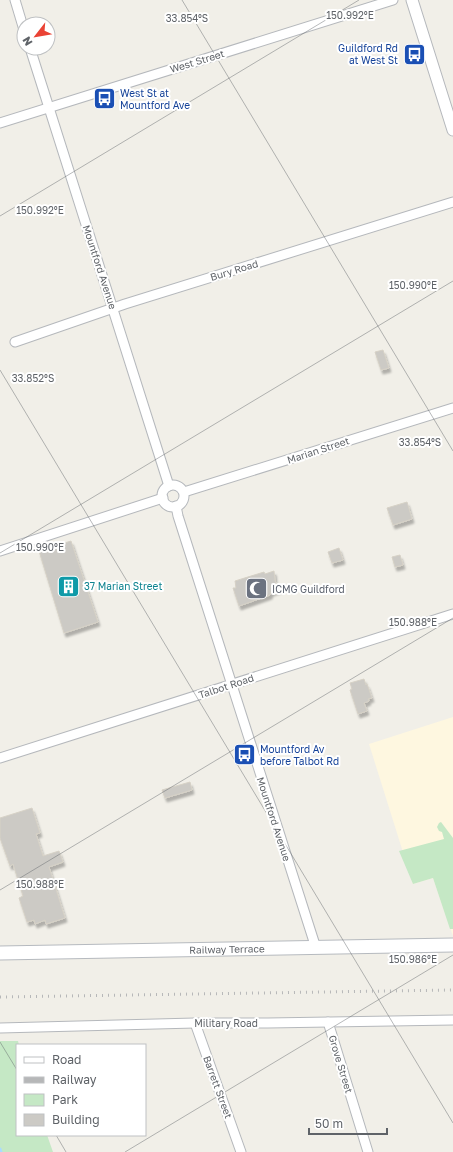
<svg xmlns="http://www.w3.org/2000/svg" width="453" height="1152" viewBox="0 0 453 1152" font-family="'Golos Text',sans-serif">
  <defs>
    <filter id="shadow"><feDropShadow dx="2" dy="4" stdDeviation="1" flood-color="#0004"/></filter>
  </defs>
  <rect width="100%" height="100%" fill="#f1efe8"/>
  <!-- commercial -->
  <path fill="#fef7e0" d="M453,717V936L433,878L413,884L369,744Z"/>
  <!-- green -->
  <g fill="#c5e8c5">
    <path d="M441,822L453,838V929H450L433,878L413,884L399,851L444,839L442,832L439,831L437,827L439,823Z"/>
    <path d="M0,1041H18L19,1045H17V1135H47L53,1152H0Z"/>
  </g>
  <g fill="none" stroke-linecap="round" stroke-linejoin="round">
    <!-- stream -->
    <path stroke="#aadaff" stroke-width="3" d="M0,1149L1,1152"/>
  </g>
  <!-- building -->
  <g fill="#cccac5" stroke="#d6d1c6" filter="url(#shadow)">
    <path d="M383,350L389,368L381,370L375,352Z"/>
    <path d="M407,502L412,519L393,525L387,508Z"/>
    <path d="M71,541L98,622L64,633L39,551Z"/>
    <path d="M339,548L343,560L332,563L328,552Z"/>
    <path d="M400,555L403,565L395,567L392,557Z"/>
    <path d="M274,571L275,581L280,589L271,592L270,595L239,606L233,588H236L235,581L264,572L265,574Z"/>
    <path d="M364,679L366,685L367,684L372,698L368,699L369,701L364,703L367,711L358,714L350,690L352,689L350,683Z"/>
    <path d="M190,782L192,790L165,798L162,790Z"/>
    <path d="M32,808L40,833L36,834L43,856L59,851L63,862L49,867L65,918L46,924L45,920L35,924L34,920L27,922L19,898L23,896L13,864L10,866L0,838V818Z"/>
  </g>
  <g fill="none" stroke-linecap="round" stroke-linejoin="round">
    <defs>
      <g id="minor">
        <path d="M15,0L24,30"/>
        <path d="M30,48L169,486"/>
        <path d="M0,123L393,0"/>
        <path d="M15,342L125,304L453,202"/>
        <circle cx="173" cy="496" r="11"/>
        <path d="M184,492L453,408"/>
        <path d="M176,506L178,516L316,948"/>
        <path d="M0,551L163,498"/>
        <path d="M0,758L453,614"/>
        <path d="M328,1022L368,1152"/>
        <path d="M195,1023L241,1152"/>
        <path d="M0,1028L195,1023H268L453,1020"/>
      </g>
      <path id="tertiary" d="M412,0L453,130"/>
      <g id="secondary">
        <path id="s1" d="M0,953L453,945"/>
      </g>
    </defs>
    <!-- minor casing -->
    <use href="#minor" stroke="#b5b8bc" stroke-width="11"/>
    <!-- tertiary casing -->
    <use href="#tertiary" stroke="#b5b8bc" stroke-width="13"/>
    <!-- secondary casing -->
    <use href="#secondary" stroke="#b6babf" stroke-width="15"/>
    <!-- minor -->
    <use href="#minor" stroke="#fff" stroke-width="9"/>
    <!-- tertiary -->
    <use href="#tertiary" stroke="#fff" stroke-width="11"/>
    <!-- secondary -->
    <use href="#secondary" stroke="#fff" stroke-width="13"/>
    <!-- rail -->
    <path stroke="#b6b7b8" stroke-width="3" stroke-dasharray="1 5" stroke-linecap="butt" d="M0,997L453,990"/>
  </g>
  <!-- ticks -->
  <path fill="none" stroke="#5f6368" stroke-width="1" stroke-opacity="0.45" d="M182,0L453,451M0,216L359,0M0,370L453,1123M0,553L453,281M0,890L453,618M0,1042L17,1070M56,1135L66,1152M125,1152L453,955"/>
  <!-- icons -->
  <defs>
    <symbol id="bus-square" viewBox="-11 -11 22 22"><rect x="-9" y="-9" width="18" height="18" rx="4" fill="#1a4fb4" stroke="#fff"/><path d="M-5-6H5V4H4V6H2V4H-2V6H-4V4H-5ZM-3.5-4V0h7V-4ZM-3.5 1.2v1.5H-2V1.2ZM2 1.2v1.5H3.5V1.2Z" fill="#fff"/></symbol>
    <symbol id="building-square" viewBox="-11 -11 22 22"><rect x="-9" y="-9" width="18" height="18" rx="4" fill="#0f9aa8" stroke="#fff"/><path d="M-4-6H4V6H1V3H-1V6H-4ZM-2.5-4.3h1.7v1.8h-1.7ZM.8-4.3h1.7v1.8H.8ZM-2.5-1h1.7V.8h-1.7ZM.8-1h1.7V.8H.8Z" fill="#fff"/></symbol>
    <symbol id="mosque-square" viewBox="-11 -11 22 22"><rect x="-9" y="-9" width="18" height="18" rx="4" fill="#6b7280" stroke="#fff"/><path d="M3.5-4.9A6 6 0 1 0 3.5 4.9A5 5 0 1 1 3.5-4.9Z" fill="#fff"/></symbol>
  </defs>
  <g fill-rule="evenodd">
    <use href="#bus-square" x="402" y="42" width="25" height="25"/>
    <use href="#bus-square" x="92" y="86" width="25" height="25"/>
    <use href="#building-square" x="56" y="574" width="25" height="25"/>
    <use href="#mosque-square" x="244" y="576" width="25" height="25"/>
    <use href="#bus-square" x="232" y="742" width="25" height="25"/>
  </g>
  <g text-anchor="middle" stroke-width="4" stroke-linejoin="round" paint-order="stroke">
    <!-- transit labels -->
    <g font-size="10" fill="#164399" stroke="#fff" text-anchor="start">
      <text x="398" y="52" text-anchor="end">Guildford Rd<tspan x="398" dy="12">at West St</tspan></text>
      <text x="120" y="97">West St at<tspan x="120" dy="12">Mountford Ave</tspan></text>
      <text x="260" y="753">Mountford Av<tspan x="260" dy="12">before Talbot Rd</tspan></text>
    </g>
    <!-- street labels -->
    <g font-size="10" fill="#5f6368" stroke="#fff">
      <text transform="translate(197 61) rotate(-17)" y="4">West Street</text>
      <text transform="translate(100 267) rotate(72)" y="4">Mountford Avenue</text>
      <text transform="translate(234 270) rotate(-17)" y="4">Bury Road</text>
      <text transform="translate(318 450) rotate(-18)" y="4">Marian Street</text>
      <text transform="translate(226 686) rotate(-18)" y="4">Talbot Road</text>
      <text transform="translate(274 819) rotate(72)" y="4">Mountford Avenue</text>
      <text dy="4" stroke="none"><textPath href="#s1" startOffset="227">Railway Terrace</textPath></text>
      <text x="226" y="1027">Military Road</text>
      <text transform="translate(341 1064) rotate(73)" y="4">Grove Street</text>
      <text transform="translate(218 1087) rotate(70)" y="4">Barrett Street</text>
    </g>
    <!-- culture labels -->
    <g font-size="10" fill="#0d838f" stroke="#fff" text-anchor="start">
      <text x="84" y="590">37 Marian Street</text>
    </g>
    <!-- worship labels -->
    <g font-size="10" fill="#5b616d" stroke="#fff" text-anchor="start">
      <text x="272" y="593">ICMG Guildford</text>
    </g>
  </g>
  <g font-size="10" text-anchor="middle" fill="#5f6368" stroke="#fff" stroke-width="4" stroke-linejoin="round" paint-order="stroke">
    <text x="350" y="19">150.992°E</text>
    <text x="187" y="22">33.854°S</text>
    <text x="40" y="214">150.992°E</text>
    <text x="413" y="289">150.990°E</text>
    <text x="33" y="382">33.852°S</text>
    <text x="420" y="446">33.854°S</text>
    <text x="40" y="551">150.990°E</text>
    <text x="413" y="626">150.988°E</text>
    <text x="40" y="888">150.988°E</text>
    <text x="413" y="963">150.986°E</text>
  </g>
  <!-- legend -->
  <rect x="16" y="1044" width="130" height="92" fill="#ffffff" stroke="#bfc1c3"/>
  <rect x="24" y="1057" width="20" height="6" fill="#ffffff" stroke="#bfc1c3"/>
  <text x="52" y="1064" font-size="12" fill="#5f6368">Road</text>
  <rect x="24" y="1077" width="20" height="6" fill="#b6b7b8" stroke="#bfc1c3"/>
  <text x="52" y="1084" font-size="12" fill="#5f6368">Railway</text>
  <rect x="24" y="1094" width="20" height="12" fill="#c5e8c5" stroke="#bfc1c3"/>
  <text x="52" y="1104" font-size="12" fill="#5f6368">Park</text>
  <rect x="24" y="1114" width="20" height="12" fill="#cccac5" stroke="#bfc1c3"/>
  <text x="52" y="1124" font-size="12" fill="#5f6368">Building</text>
  <!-- north arrow -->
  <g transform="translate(36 36) rotate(239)"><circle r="19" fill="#ffffff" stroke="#bfc1c3"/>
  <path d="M0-3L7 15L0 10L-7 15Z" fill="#ea4335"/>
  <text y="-6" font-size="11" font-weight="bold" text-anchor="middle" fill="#5f6368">N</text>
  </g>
  <!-- scale -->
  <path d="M309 1128v6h78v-6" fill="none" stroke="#5f6368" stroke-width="2"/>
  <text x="315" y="1128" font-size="12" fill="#5f6368" stroke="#ffffff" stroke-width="3" paint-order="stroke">50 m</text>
</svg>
